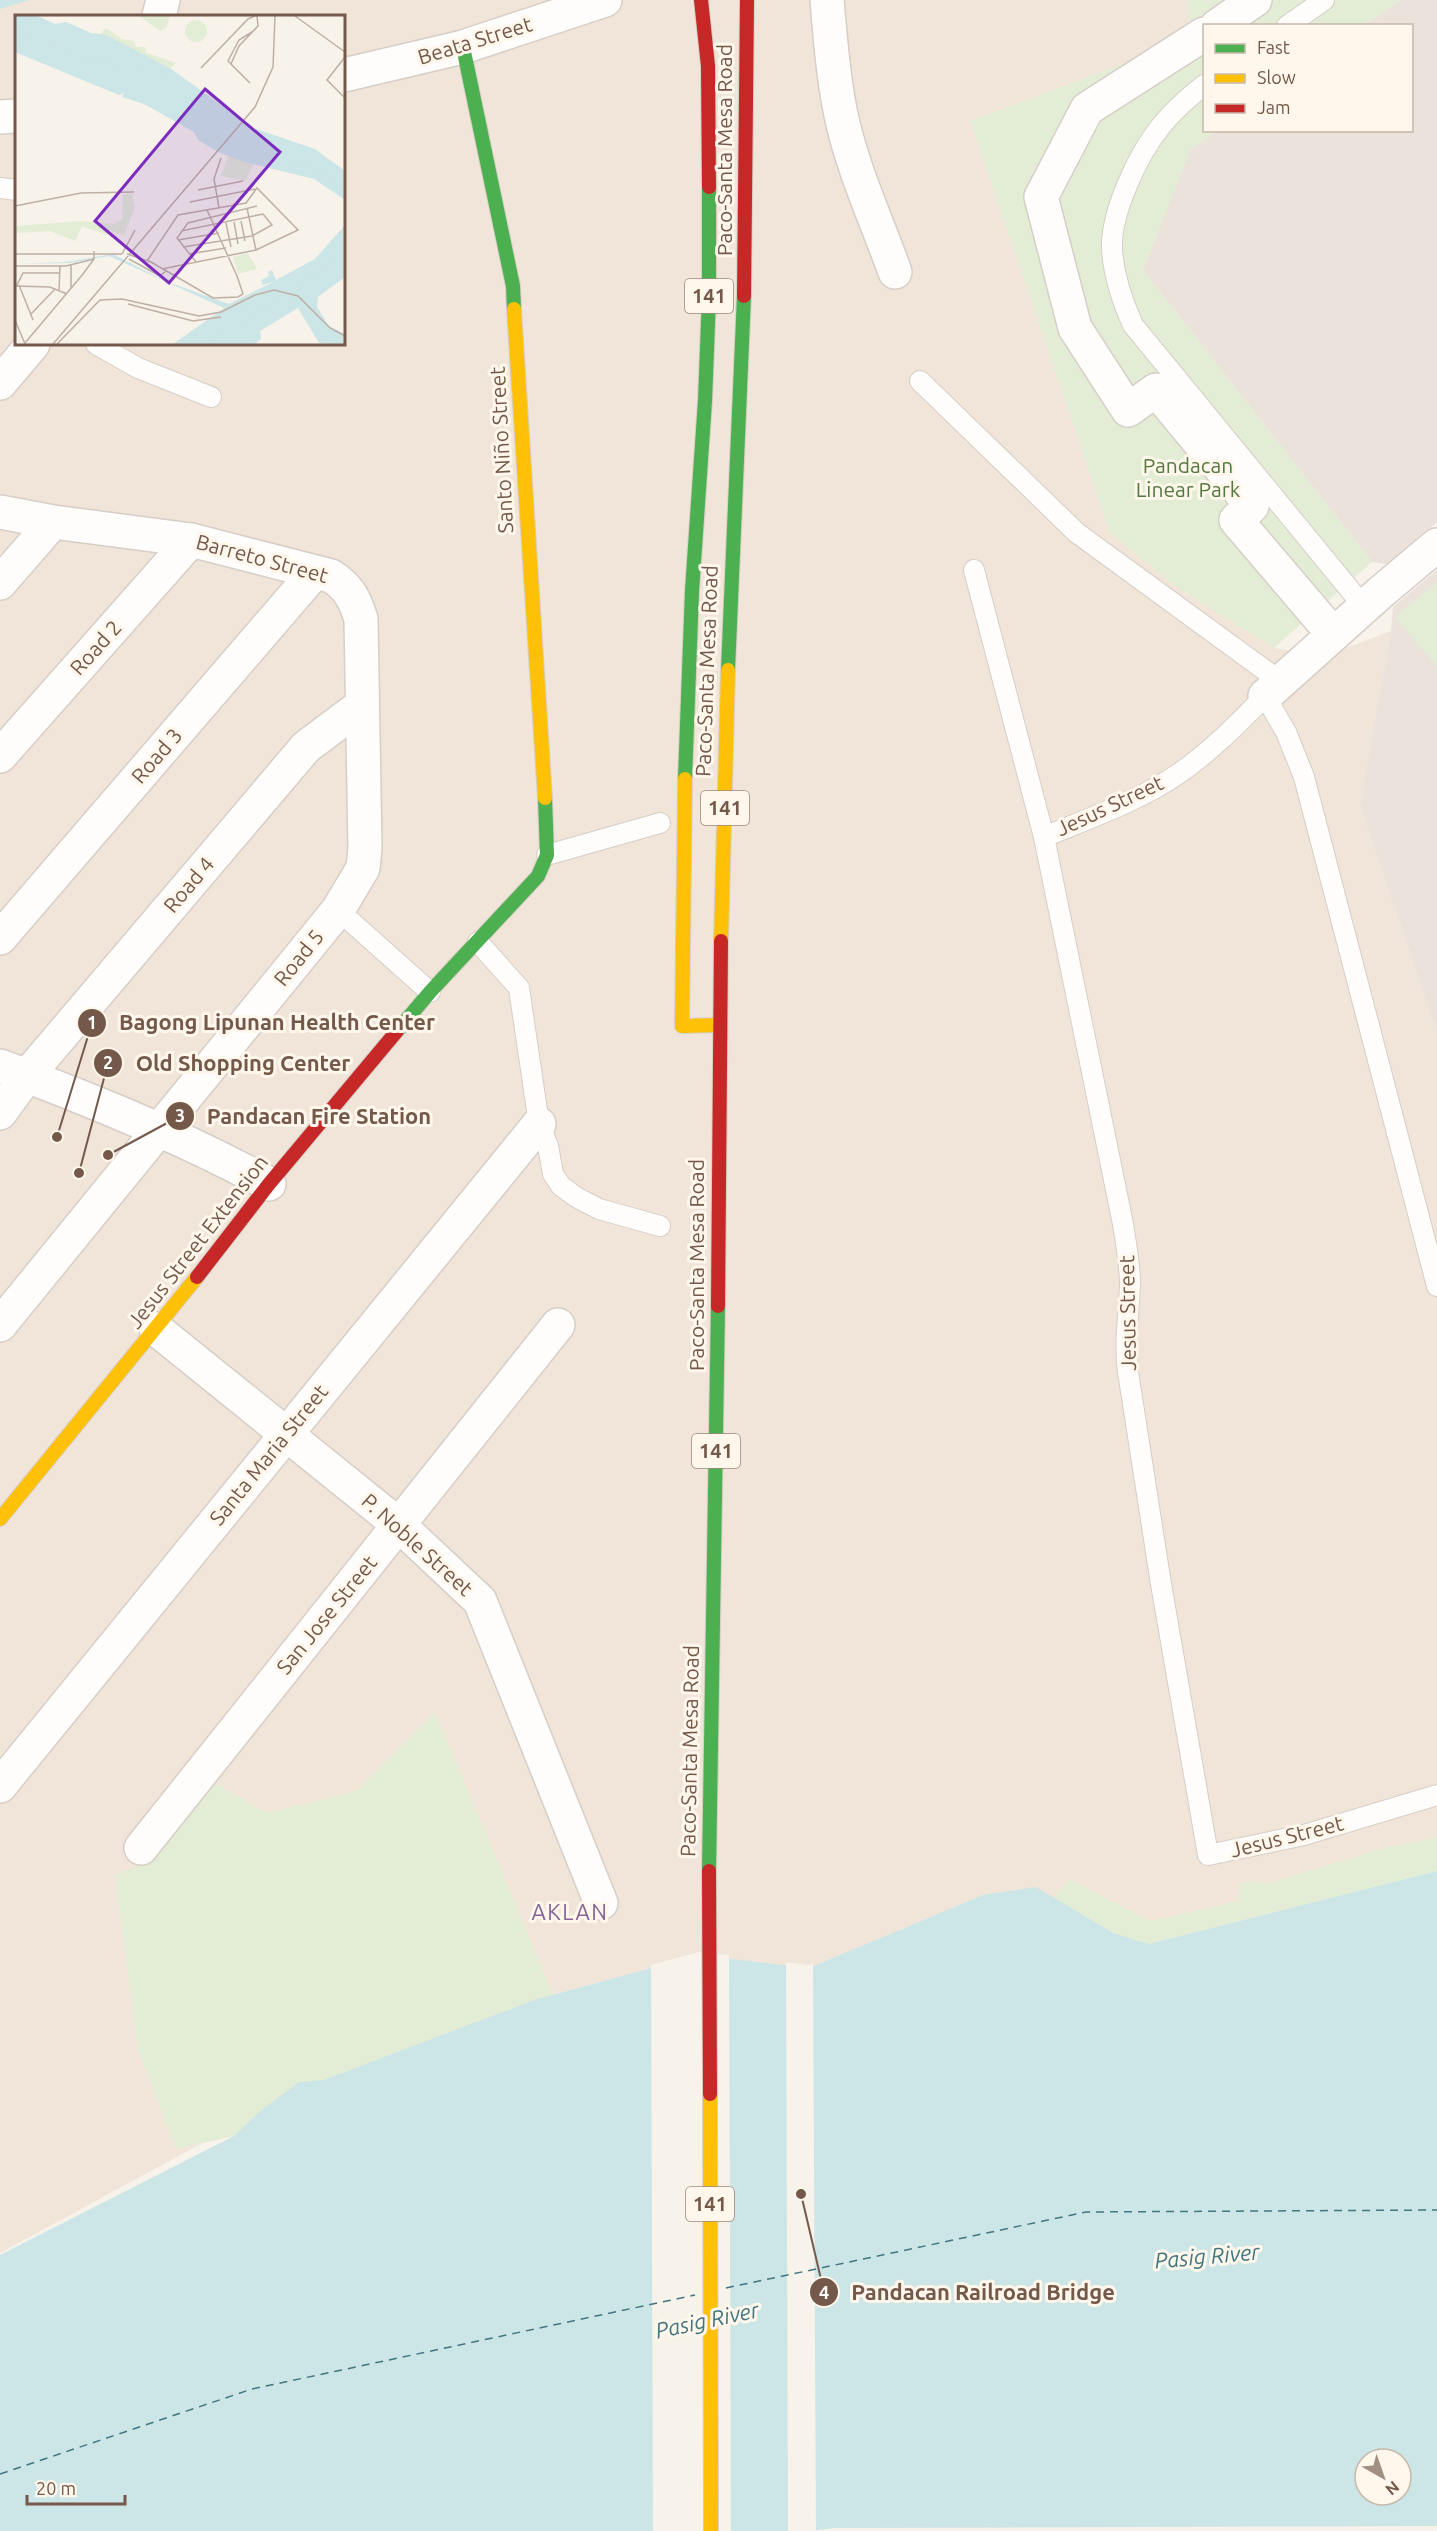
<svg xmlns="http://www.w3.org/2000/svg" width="1437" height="2531" viewBox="0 0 1437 2531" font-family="Ubuntu,sans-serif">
  <rect width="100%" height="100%" fill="#f7f2ea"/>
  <!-- residential -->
  <path fill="#f0e5d8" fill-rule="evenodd" d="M0,0H1187L1191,30L1136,59L970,122L1274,648L1325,656L1391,631L1360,805L1437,1032V1871L1113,1933L1035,1888L983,1895L809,1968L699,1955L534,2000L259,2112L0,2253ZM16,16H344V344H16Z"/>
  <!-- industrial -->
  <g fill="#eae2db">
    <path d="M1401,0H1437V522L1388,564L1372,562L1143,270L1190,150L1217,131L1412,130V26L1365,25Z"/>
    <path d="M1437,570V1032L1360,805L1391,631L1393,607Z"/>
  </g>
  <!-- green -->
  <g fill="#e3edd5">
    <path d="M1187,0H1401L1365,25L1204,26V130L1217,131L1190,150L1143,270L1372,562L1274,648L1175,586L1110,533L970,121L1136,59L1191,30Z"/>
    <path d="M1437,582V667L1395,617Z"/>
    <path d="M435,1712L555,1999L259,2112L234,2136L176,2149L138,2050L115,1875L147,1863L208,1779L267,1813L356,1791Z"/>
    <path d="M1437,1837V1871L1149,1944L1113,1933L1054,1898L1069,1879L1150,1921L1239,1901L1240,1884L1252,1881L1267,1884L1380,1849Z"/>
  </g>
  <!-- water -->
  <g fill="#cce5e6" fill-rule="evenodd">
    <path d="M0,0H29L0,9Z"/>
    <path d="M1437,1871V2526L835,2528L810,2531H0V2255L234,2136L259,2112L299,2082L324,2080L534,2000L699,1955L809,1968L983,1895L1036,1887L1113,1933L1149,1944ZM1365,2459H1401V2495H1365Z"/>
  </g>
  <!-- pier -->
  <g fill="#f7f2ea">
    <path d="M699,1952L729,1955L731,2531H653L651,1965Z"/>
    <path d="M786,1962L809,1965L813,1963L816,2531H788Z"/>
  </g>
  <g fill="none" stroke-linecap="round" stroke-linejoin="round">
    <!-- ferry -->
    <g stroke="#427680" stroke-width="1.5" stroke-dasharray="8 6" stroke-linecap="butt">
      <path d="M726,2288L1086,2212L1437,2210"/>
      <path d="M0,2474L252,2389L695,2295"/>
    </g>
    <defs>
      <g id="lane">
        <path d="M1287,26L1324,0"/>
        <path d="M1204,85C1189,97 1173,111 1161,126C1138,154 1110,214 1112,250C1114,277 1122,301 1133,325L1364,607"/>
        <path d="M0,188L16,190"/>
        <path d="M96,344L138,368L211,397"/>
        <path d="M920,381L1077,533L1281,682"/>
        <path d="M974,570L1044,837L1123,1224C1126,1244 1130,1264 1130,1284C1129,1314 1124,1342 1128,1372L1161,1584L1208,1855L1304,1835L1437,1795"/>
        <path d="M1044,837C1089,818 1137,802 1178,774C1210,752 1238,724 1265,696L1286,732L1304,777L1437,1286"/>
        <path d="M547,855L660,823"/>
        <path d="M338,910L430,992"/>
        <path d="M478,942L519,988L539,1124L548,1146L553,1174L561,1186L576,1197L599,1209L660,1226"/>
      </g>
      <g id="street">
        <path d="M827,0C830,37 833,74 840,110C851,166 876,219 895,272"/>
        <path d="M159,16L163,0"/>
        <path d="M1217,26L1255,0"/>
        <path d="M1204,34L1087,109L1041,197L1075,328L1128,410L1156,390L1252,506L1236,520L1333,634"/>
        <path d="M344,75L463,47L605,0"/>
        <path d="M0,117L16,116"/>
        <path d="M0,383L33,344"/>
        <path d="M0,512L53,522L191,540L331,576C349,587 355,600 361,619L365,849L363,868L338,910L0,1325"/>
        <path d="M0,583L53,522"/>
        <path d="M1265,696L1381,592L1437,545"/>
        <path d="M0,756L191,540"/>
        <path d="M0,938L314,573"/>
        <path d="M0,1066C92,1100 183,1137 269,1184"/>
        <path d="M0,1113L27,1076L306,747L362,705"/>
        <path d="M156,1329L399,1525L480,1601L601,1903"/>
        <path d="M0,1786L539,1124"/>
        <path d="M141,1848L558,1325"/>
      </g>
      <g id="fast">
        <path d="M463,47L513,286L514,309"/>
        <path d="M728,670L744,296"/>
        <path d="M685,779L692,591L705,401L709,297V187"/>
        <path d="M397,1031L430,992L538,876L547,855L545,798"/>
        <path d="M709,1871L718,1306"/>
      </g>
      <g id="slow">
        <path d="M514,309L545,798"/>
        <path d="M685,779L682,1026L719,1025"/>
        <path d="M721,941L728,670"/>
        <path d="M0,1519L197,1277"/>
        <path d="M710,2094L711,2531"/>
      </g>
      <g id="jam">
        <path d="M701,0L708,66L709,187"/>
        <path d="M744,296L747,0"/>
        <path d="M197,1277L269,1184L397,1031"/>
        <path d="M718,1306L721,941"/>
        <path d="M709,1871L710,2094"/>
      </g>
    </defs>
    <!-- lane casing -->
    <use href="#lane" stroke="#d6cec7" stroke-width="22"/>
    <!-- street casing -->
    <use href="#street" stroke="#d6cec7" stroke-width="36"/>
    <!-- fast casing -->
    <use href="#fast" stroke="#d6cec6" stroke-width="16"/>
    <!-- slow casing -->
    <use href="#slow" stroke="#d6cec6" stroke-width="16"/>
    <!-- jam casing -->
    <use href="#jam" stroke="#d6cec6" stroke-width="16"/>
    <!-- lane -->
    <use href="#lane" stroke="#fefdfc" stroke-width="20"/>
    <!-- street -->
    <use href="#street" stroke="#fefdfc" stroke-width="33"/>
    <!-- fast -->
    <use href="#fast" stroke="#4caf50" stroke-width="14"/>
    <!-- slow -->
    <use href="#slow" stroke="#ffc107" stroke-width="14"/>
    <!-- jam -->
    <use href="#jam" stroke="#c62828" stroke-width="14"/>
  </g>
  <g text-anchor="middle" stroke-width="6" stroke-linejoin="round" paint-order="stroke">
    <!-- shield labels -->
    <g fill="#fff7eb" stroke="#9e887b" stroke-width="1.5">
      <rect x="685" y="279" width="48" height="34" rx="4.5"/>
      <rect x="701" y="791" width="48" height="34" rx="4.5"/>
      <rect x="692" y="1434" width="48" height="34" rx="4.5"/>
      <rect x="686" y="2187" width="48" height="34" rx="4.5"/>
    </g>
    <g font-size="20" font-weight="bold" fill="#74594b">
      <text x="709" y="303">141</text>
      <text x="725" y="815">141</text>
      <text x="716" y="1458">141</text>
      <text x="710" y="2211">141</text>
    </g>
    <!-- street labels -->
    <g font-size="21" fill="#74594b" stroke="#fff7eb">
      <text transform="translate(475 41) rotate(-17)" y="7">Beata Street</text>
      <text transform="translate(725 150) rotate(-90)" y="7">Paco-Santa Mesa Road</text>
      <text transform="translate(502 450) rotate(-93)" y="7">Santo Niño Street</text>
      <text transform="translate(262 559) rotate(15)" y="7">Barreto Street</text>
      <text transform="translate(96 648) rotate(-48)" y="7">Road 2</text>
      <text transform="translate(707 671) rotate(-88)" y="7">Paco-Santa Mesa Road</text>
      <text transform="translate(157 756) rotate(-49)" y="7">Road 3</text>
      <text transform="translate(1110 806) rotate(-25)" y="7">Jesus Street</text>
      <text transform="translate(189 885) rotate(-50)" y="7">Road 4</text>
      <text transform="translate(299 958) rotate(-51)" y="7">Road 5</text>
      <text transform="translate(198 1242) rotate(-52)" y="7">Jesus Street Extension</text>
      <text transform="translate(697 1265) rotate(-90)" y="7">Paco-Santa Mesa Road</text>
      <text transform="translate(1128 1313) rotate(-91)" y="7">Jesus Street</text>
      <text transform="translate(269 1455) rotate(-51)" y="7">Santa Maria Street</text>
      <text transform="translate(417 1545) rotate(42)" y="7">P. Noble Street</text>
      <text transform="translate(327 1615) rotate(-51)" y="7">San Jose Street</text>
      <text transform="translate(690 1751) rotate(-89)" y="7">Paco-Santa Mesa Road</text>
      <text transform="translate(1287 1837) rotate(-14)" y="7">Jesus Street</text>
    </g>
    <!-- park labels -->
    <g font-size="21" fill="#547942" stroke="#fff7eb">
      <text x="1188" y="473">Pandacan<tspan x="1188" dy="24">Linear Park</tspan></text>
    </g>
    <!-- neighbourhood labels -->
    <g font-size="22" letter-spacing="1.5" fill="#876697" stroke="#fff7eb">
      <text x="570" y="1920">AKLAN</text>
    </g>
    <!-- water labels -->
    <g font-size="22" font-style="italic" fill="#427680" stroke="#fff7eb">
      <text transform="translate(1207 2256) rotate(-5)" y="8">Pasig River</text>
      <text transform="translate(707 2320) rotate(-12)" y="8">Pasig River</text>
    </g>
  </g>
  <!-- overview -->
  <g transform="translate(15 15)">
    <rect width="330" height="330" fill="#f7f2ea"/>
    <path d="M124,1H155L151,13L145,16ZM170 16a11 11 0 1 1 22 0a11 11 0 1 1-22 0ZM91,13L107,24L119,26L121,32H130L132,38L161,48L156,53L85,19ZM213,141L239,149L230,166L206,161ZM108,179H117L120,192L109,220L94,215L91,220L67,211L60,226L35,216L0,218L1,211L67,206L99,209L107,204ZM233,238L242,254L223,259L218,242Z" fill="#e3edd5"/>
    <path d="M0,1H22L40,9L51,7L76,18L91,20L155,53L238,113L300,134L330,156V185L299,164L230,147L203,137L183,125L179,117L129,89L107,82L109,78L104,80L0,37ZM330,210V262L303,282L302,292L314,311L330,319V329L304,328L283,293L245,316L246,324L240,329H158L209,293L94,241L55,248L0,249L51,247L98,239L150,266L214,289L258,267L248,270L246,265L254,261L253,257L257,255L261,265L300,244Z" fill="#cce5e6"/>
    <path fill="none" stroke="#cce5e6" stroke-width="3" d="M0,19L109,53L155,57L171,87L214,117M218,119L300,155L330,173M275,276L330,236M227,289L234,327L232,328ZM181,329L221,293M190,329L269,281"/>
    <path fill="none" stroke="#bfb0a5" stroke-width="1.5" d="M280,1L330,37M330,42L312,65L330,83M216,49L224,31L243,11L242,1M186,53L233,4L240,1M235,68L213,46L224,25L240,15M183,175L228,166M175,187L240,174M0,191L66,178L119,177M204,193L199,164L206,143M232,193L241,235M226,206L230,226M219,207L223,229M211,208L216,232M166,216L248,199L257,210L237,221L168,232M163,225L204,218M0,239H107M107,239L120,215M112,239L136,247L198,283L223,282L228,279L222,261L192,195M174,239L211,233M114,244L145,261L151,256M132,246L163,200L231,188L242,173L283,215L241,235L147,254M181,247L162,223L173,208L242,191M0,251H51L79,244M2,270L8,258H45M4,270L18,305M0,271L35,272L52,279M56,274V250M44,276L45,250M113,289L178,306L206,302M16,299L40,274M0,305L10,329M10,328L68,259L79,244V236M38,329L240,92L258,52L260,1M42,329L85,285L107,284L184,301L206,297L240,280L259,275L283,281L315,313L330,321"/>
    <path fill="#7b2cbf" fill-opacity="0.15" stroke="#7b2cbf" stroke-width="3" d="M190,74L265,137L154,268L80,206Z"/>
    <rect width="330" height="330" fill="none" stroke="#74594b" stroke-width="3"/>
  </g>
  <!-- callouts -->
  <path fill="none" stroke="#74594b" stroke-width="2" d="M57 1137L92 1023M79 1173L108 1063M108 1155L180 1116M801 2194L824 2292"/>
  <g fill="#74594b" stroke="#fff7eb" stroke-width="2">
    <circle cx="57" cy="1137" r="6"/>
    <circle cx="79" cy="1173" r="6"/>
    <circle cx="108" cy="1155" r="6"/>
    <circle cx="801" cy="2194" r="6"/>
    <circle cx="92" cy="1023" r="15"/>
    <circle cx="108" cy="1063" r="15"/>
    <circle cx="180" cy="1116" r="15"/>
    <circle cx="824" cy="2292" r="15"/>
  </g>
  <g font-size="18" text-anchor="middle" font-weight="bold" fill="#fff">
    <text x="92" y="1029">1</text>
    <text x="108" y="1069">2</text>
    <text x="180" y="1122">3</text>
    <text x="824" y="2299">4</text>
  </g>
  <g font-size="22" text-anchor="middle" font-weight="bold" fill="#74594b" stroke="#fff7eb" stroke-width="6" stroke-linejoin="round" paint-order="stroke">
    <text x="277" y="1030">Bagong Lipunan Health Center</text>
    <text x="243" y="1071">Old Shopping Center</text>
    <text x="319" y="1124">Pandacan Fire Station</text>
    <text x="983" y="2300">Pandacan Railroad Bridge</text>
  </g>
  <!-- legend -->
  <rect x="1203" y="24" width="210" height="108" fill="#fff7eb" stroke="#c7b8ab" stroke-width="1.5"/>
  <rect x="1215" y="44" width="30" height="9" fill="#4caf50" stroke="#c7b8ab" stroke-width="1.5"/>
  <text x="1257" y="54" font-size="18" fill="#74594b">Fast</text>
  <rect x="1215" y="74" width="30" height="9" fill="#ffc107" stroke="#c7b8ab" stroke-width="1.5"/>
  <text x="1257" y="84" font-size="18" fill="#74594b">Slow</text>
  <rect x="1215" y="104" width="30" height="9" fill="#c62828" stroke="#c7b8ab" stroke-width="1.5"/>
  <text x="1257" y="114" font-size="18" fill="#74594b">Jam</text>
  <!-- north arrow -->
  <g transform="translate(1383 2477) rotate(140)"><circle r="28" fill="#fff7eb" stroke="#c7b8ab" stroke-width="1.5"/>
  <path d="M0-4.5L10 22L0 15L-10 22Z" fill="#a28f83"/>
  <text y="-9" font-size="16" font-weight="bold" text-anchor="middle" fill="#74594b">N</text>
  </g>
  <!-- scale -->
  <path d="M27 2495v9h98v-9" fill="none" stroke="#74594b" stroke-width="3"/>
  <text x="36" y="2495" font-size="18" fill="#74594b" stroke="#fff7eb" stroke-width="4.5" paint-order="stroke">20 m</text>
</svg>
